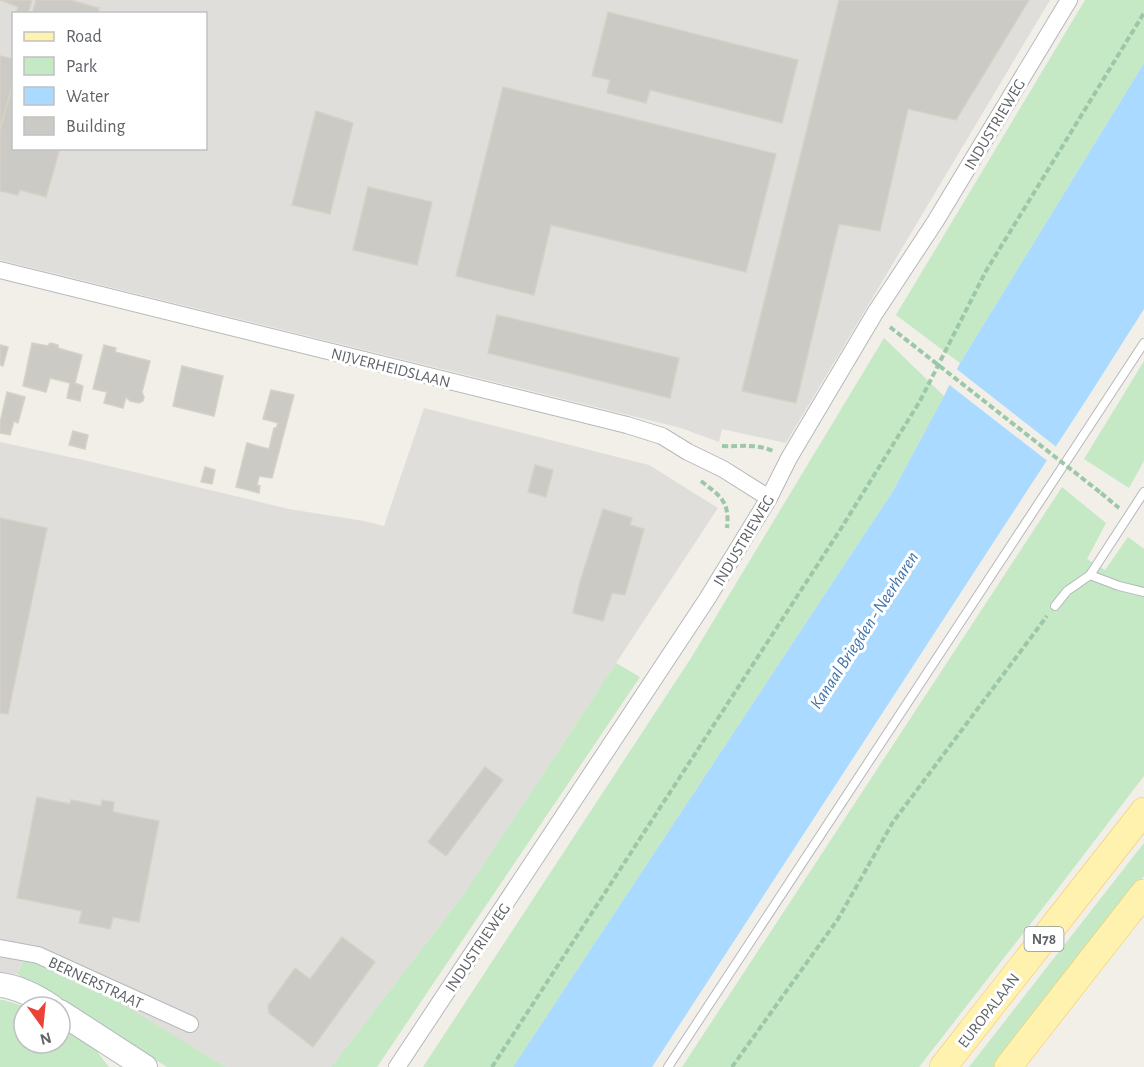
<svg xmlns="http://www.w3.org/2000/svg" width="1144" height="1067" viewBox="0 0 1144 1067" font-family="'Alegreya Sans',sans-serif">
  <rect width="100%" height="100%" fill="#f1efe8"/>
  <!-- industrial -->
  <g fill="#e0deda" fill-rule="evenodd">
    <path d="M0,0H1050L786,443L722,429L719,442L681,428L0,260ZM14,14H206V148H14Z"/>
    <path d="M424,408L649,465L718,508L464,894L331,1067H226L102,993L24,959L17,974L0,972V442L88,461L289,509L364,521L384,526Z"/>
  </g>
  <!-- green -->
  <g fill="#c5e8c5">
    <path d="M1085,0H1144V63L960,363L896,315Z"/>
    <path d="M884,338L944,396L893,491L513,1067H423L691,658Z"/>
    <path d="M1144,361V461L1129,488L1084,459Z"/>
    <path d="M1062,487L1106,523L1087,559L1105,570L1128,537L1144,549V776L1056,891L919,1067H682Z"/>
    <path d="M616,663L640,677L377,1067H331L464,894Z"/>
    <path d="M1144,843V876L994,1067H969Z"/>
    <path d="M25,958L102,992L226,1067H167L17,974Z"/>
    <path d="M0,1000H4L26,1007H24V1043H60V1024L91,1044L109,1067H0Z"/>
  </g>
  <!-- water -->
  <path fill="#aadaff" d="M1144,63V309L1092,391L652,1067H513L893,491L944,396L960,363Z"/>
  <!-- pier -->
  <path fill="#f1efe8" d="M954,367L1059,449L1050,463L947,383Z"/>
  <!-- building -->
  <g fill="#cccac5" stroke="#d6d1c6" stroke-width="1.5">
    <path d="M0,0H32L28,14H16L18,7Z"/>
    <path d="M36,0H70L99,8L97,14H32Z"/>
    <path d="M839,0H1029L956,120L908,109L880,231L839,224L796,403L742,391Z"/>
    <path d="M608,12L798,60L782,123L650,90L646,103L607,93L610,80L592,76Z"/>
    <path d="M0,56L14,59V79L0,129Z"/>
    <path d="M14,81V148H60L46,197L20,190L18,195L0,191V130Z"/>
    <path d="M503,87L776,154L746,272L551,225L534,295L456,276Z"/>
    <path d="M316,111L353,123L330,214L292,205Z"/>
    <path d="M368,187L432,202L417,265L353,250Z"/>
    <path d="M497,315L679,358L670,398L488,353Z"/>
    <path d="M32,343L48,346L49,344L51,343L58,345V348L82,355L75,383L83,386L80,401L67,398L70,383L50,378L46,392L23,386Z"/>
    <path d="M0,345L8,347L3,366L0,365Z"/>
    <path d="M104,345L116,348L115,352L150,361L142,392L144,397L143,401L139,403L130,401L126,397L123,408L104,403L107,392L93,389Z"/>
    <path d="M182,366L223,376L214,416L173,406Z"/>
    <path d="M271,390L294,395L272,478L259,476L257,485L260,486L259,493L236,487L247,443L269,449L274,428H276L278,423L263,419Z"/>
    <path d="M7,392L25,397L18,423L14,421L10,435L0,433V423Z"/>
    <path d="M73,431L88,435L85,449L69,445Z"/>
    <path d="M535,465L553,470L546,497L528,492Z"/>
    <path d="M205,467L215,470L212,484L201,482Z"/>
    <path d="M603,509L632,518L630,525L644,529L625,595L612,593L603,621L573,613L580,582Z"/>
    <path d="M0,518L47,528L8,714L0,713Z"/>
    <path d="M485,767L503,780L446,856L428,842Z"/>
    <path d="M37,797L70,804L71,800L101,806L102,800L114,802L113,812L159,821L139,922L113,917L110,929L79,923L82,911L17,898Z"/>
    <path d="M342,937L375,962L313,1047L269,1013L268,1006L295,968L310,979Z"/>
  </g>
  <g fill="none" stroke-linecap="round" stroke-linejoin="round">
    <defs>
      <g id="lane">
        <path d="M1090,575L1119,586L1144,592"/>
        <path d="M1055,606L1067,591L1090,575L1144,492"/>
        <path d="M668,1067L1144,343"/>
      </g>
      <g id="street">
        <path d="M0,270L627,425L662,436L688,452L723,469L769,498"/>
        <path d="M0,948L38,955L190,1024"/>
        <path d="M397,1067L707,599L769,498L789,458L875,313L935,222L1069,0"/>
      </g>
      <g id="secondary">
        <path d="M0,985C19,987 37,997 52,1007"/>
        <path d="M60,1012L145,1067"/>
      </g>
      <g id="primary">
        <path d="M943,1067L1144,811"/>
        <path d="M1008,1067L1144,893"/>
      </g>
    </defs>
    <!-- lane casing -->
    <use href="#lane" stroke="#b5b8bc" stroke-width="10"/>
    <!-- street casing -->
    <use href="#street" stroke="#b5b8bc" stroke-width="18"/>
    <!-- secondary casing -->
    <use href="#secondary" stroke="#b6babf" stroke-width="26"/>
    <!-- primary casing -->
    <use href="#primary" stroke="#f2c960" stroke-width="28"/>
    <!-- path -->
    <g stroke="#9cc7a9" stroke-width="4" stroke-dasharray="6 3" stroke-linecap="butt">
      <path d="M722,446C741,447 754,443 773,451"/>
      <path d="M701,481C720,496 730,501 727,528"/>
      <path d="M1101,493L1119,508"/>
      <path d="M492,1067L842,527L920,401L986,271L1144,13"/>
      <path d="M732,1067L838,919L893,822L1047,616"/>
    </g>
    <!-- lane -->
    <use href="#lane" stroke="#fff" stroke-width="8"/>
    <!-- street -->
    <use href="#street" stroke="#fff" stroke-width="16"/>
    <!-- secondary -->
    <use href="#secondary" stroke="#fff" stroke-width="24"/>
    <!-- primary -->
    <use href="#primary" stroke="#fff2af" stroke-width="27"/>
    <!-- path-bridge -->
    <path stroke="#9cc7a9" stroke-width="4" stroke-dasharray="6 3" stroke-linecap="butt" d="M890,327L1101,493"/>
  </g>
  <g text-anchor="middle" stroke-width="6" stroke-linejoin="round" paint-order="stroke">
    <!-- shield labels -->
    <rect fill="#fff" stroke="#8f9295" stroke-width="1.5" x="1024.5" y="927" width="39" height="24" rx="4.5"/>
    <g font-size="15" font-weight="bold" fill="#5f6368">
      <text x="1044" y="944">N78</text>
    </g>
    <!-- street labels -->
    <g font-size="16" fill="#5f6368" stroke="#fff">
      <text transform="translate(994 124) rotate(-59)" y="6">INDUSTRIEWEG</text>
      <text transform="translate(391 367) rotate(14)" y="6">NIJVERHEIDSLAAN</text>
      <text transform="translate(743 540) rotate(-59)" y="6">INDUSTRIEWEG</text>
      <text transform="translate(477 947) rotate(-56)" y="6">INDUSTRIEWEG</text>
      <text transform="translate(96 982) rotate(25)" y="6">BERNERSTRAAT</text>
      <text transform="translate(988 1010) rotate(-52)" y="6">EUROPALAAN</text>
    </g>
    <!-- water labels -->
    <g font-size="18" font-style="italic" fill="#4174aa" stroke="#fff">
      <text transform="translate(864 630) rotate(-57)" y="6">Kanaal Briegden - Neerharen</text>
    </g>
  </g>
  <!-- legend -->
  <rect x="12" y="12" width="195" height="138" fill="#ffffff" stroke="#bfc1c3" stroke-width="1.5"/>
  <rect x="24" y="32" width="30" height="9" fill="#fff2af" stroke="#bfc1c3" stroke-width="1.5"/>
  <text x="66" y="42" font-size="18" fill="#5f6368">Road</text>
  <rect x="24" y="57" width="30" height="18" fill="#c5e8c5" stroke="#bfc1c3" stroke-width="1.5"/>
  <text x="66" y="72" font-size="18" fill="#5f6368">Park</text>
  <rect x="24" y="87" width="30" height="18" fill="#aadaff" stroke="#bfc1c3" stroke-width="1.5"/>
  <text x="66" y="102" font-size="18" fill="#5f6368">Water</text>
  <rect x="24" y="117" width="30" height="18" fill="#cccac5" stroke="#bfc1c3" stroke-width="1.5"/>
  <text x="66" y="132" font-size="18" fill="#5f6368">Building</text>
  <!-- north arrow -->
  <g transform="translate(42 1025) rotate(165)"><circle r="28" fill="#ffffff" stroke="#bfc1c3" stroke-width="1.5"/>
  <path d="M0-4.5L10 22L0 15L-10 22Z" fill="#ea4335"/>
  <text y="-9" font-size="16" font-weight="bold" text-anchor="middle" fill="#5f6368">N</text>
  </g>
</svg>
